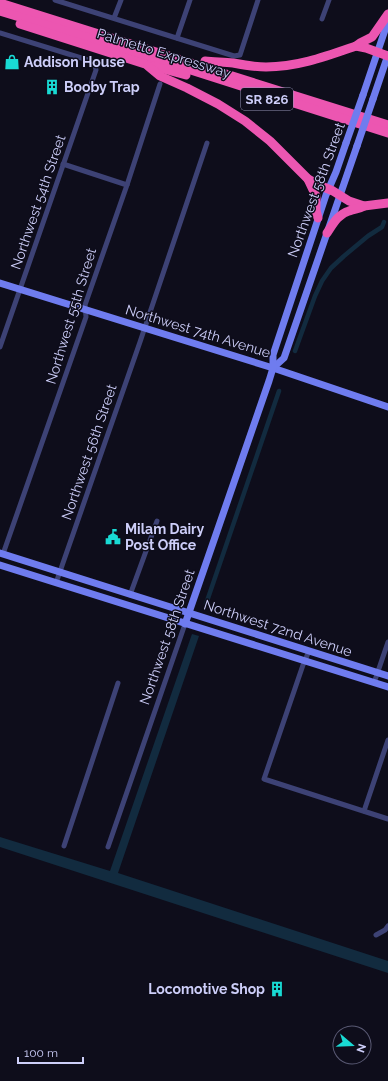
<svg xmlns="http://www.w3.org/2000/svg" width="388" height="1081" viewBox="0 0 388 1081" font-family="Raleway,sans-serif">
  <rect width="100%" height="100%" fill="#0e0d1b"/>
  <!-- water -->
  <path fill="#122b3f" d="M192,634L199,636L118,873L388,961V973L0,847V837L110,871Z"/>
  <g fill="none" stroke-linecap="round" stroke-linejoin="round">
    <!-- canal -->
    <g stroke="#122b3f" stroke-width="4.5">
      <path d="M295,351L315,296L322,281L331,268L344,256L368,236L382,227L384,222"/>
      <path d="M206,604L279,391"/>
    </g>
    <!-- street -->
    <g stroke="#3d4275" stroke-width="5">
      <path d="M55,0L234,56L240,55L258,0"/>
      <path d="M114,18L121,0"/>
      <path d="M322,19L329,0"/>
      <path d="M0,33L91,61L95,65L96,70L0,347"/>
      <path d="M177,38L190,0"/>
      <path d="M63,164L127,185"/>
      <path d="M3,554L86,317L85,305L127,185L160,84"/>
      <path d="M56,583L140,342L207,143"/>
      <path d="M130,595L157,521"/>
      <path d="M309,651L303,665L264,779L388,819"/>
      <path d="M374,683L388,642"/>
      <path d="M364,811L388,740"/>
      <path d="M64,846L118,683"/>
      <path d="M108,847L185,624"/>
      <path d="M376,935L385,930L388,926"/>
    </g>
    <!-- secondary -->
    <g stroke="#6f7cef" stroke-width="7">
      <path d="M363,95L388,21"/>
      <path d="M373,99L388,55"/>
      <path d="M0,283L273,368L388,407"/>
      <path d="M273,368L284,358L357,146"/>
      <path d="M0,553L388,676"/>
      <path d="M0,565L388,687"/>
      <path d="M185,624L269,381L273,368V355L326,195L336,172L346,143"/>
    </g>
    <!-- highway -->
    <g stroke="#ec56b1" stroke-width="9">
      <path d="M0,3L388,125"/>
      <path d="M0,11L128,50L388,133"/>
      <path d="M20,24L145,64L186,75"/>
      <path d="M356,46L366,48L388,56"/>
      <path d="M205,61C214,62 224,62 233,63C244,65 255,67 266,67C298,67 327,56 356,46L360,43L372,37L388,14"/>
      <path d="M148,66L160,76L187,88L218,104L245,121L270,141L308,179L319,185L333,191L349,201L364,206L388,203"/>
      <path d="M308,179L316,196V210L318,218"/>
      <path d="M327,233C333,224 338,214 349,211C356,208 357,210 364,206"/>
    </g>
    <!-- secondary-bridge -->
    <g stroke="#6f7cef" stroke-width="7">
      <path d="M346,143L363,95"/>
      <path d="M357,146L373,99"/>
    </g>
  </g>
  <!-- icons -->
  <defs>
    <symbol id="shop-bare" viewBox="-9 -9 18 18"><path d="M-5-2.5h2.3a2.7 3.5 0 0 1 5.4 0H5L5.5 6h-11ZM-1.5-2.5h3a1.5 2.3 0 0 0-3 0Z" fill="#19dad4" stroke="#0e0d1b" stroke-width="2.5" paint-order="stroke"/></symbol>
    <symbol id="building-bare" viewBox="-9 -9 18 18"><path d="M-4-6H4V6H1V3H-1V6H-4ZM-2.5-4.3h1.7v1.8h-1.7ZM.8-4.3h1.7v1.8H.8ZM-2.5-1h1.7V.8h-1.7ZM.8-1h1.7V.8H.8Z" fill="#19dad4" stroke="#0e0d1b" stroke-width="2.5" paint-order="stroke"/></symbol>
    <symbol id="civic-bare" viewBox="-9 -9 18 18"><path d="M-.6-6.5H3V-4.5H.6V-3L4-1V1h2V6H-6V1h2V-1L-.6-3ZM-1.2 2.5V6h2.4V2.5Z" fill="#19dad4" stroke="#0e0d1b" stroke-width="2.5" paint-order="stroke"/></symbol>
  </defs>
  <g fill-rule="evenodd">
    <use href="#shop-bare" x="1" y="51" width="22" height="22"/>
    <use href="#building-bare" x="41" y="76" width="22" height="22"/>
    <use href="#civic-bare" x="102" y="526" width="22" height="22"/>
    <use href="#building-bare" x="266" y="978" width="22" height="22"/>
  </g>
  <g text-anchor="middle" stroke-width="3" stroke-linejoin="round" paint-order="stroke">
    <!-- shield labels -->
    <rect fill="#0e0d1b" stroke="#9494b6" stroke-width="1" x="241" y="88" width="52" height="22" rx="3"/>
    <g font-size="13" font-weight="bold" fill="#cdcef9">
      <text x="267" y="104">SR 826</text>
    </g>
    <!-- street labels -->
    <g font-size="14" fill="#cdcef9" stroke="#0e0d1b">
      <text transform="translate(164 53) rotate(17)" y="5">Palmetto Expressway</text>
      <text transform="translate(316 190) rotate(-70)" y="5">Northwest 58th Street</text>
      <text transform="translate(38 202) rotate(-71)" y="5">Northwest 54th Street</text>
      <text transform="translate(71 316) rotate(-73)" y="5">Northwest 55th Street</text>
      <text transform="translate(198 331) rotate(17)" y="5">Northwest 74th Avenue</text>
      <text transform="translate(89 452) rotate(-71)" y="5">Northwest 56th Street</text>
      <text transform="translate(278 628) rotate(18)" y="5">Northwest 72nd Avenue</text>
      <text transform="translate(167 637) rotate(-71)" y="5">Northwest 58th Street</text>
    </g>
    <!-- poi labels -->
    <g font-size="14" font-weight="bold" fill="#cdcef9" stroke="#0e0d1b" text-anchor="start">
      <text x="24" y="67">Addison House</text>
      <text x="64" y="92">Booby Trap</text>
      <text x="125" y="534">Milam Dairy<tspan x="125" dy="16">Post Office</tspan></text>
      <text x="265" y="994" text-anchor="end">Locomotive Shop</text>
    </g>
  </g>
  <!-- north arrow -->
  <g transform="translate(352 1045) rotate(109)"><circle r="19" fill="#0e0d1b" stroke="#5a5a74"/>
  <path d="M0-3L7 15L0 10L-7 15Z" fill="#19dad4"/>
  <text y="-6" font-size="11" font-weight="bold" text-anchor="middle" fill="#cdcef9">N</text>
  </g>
  <!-- scale -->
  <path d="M18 1057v6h65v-6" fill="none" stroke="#cdcef9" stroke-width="2"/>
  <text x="24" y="1057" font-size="12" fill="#cdcef9" stroke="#0e0d1b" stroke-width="3" paint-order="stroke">100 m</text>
</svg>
